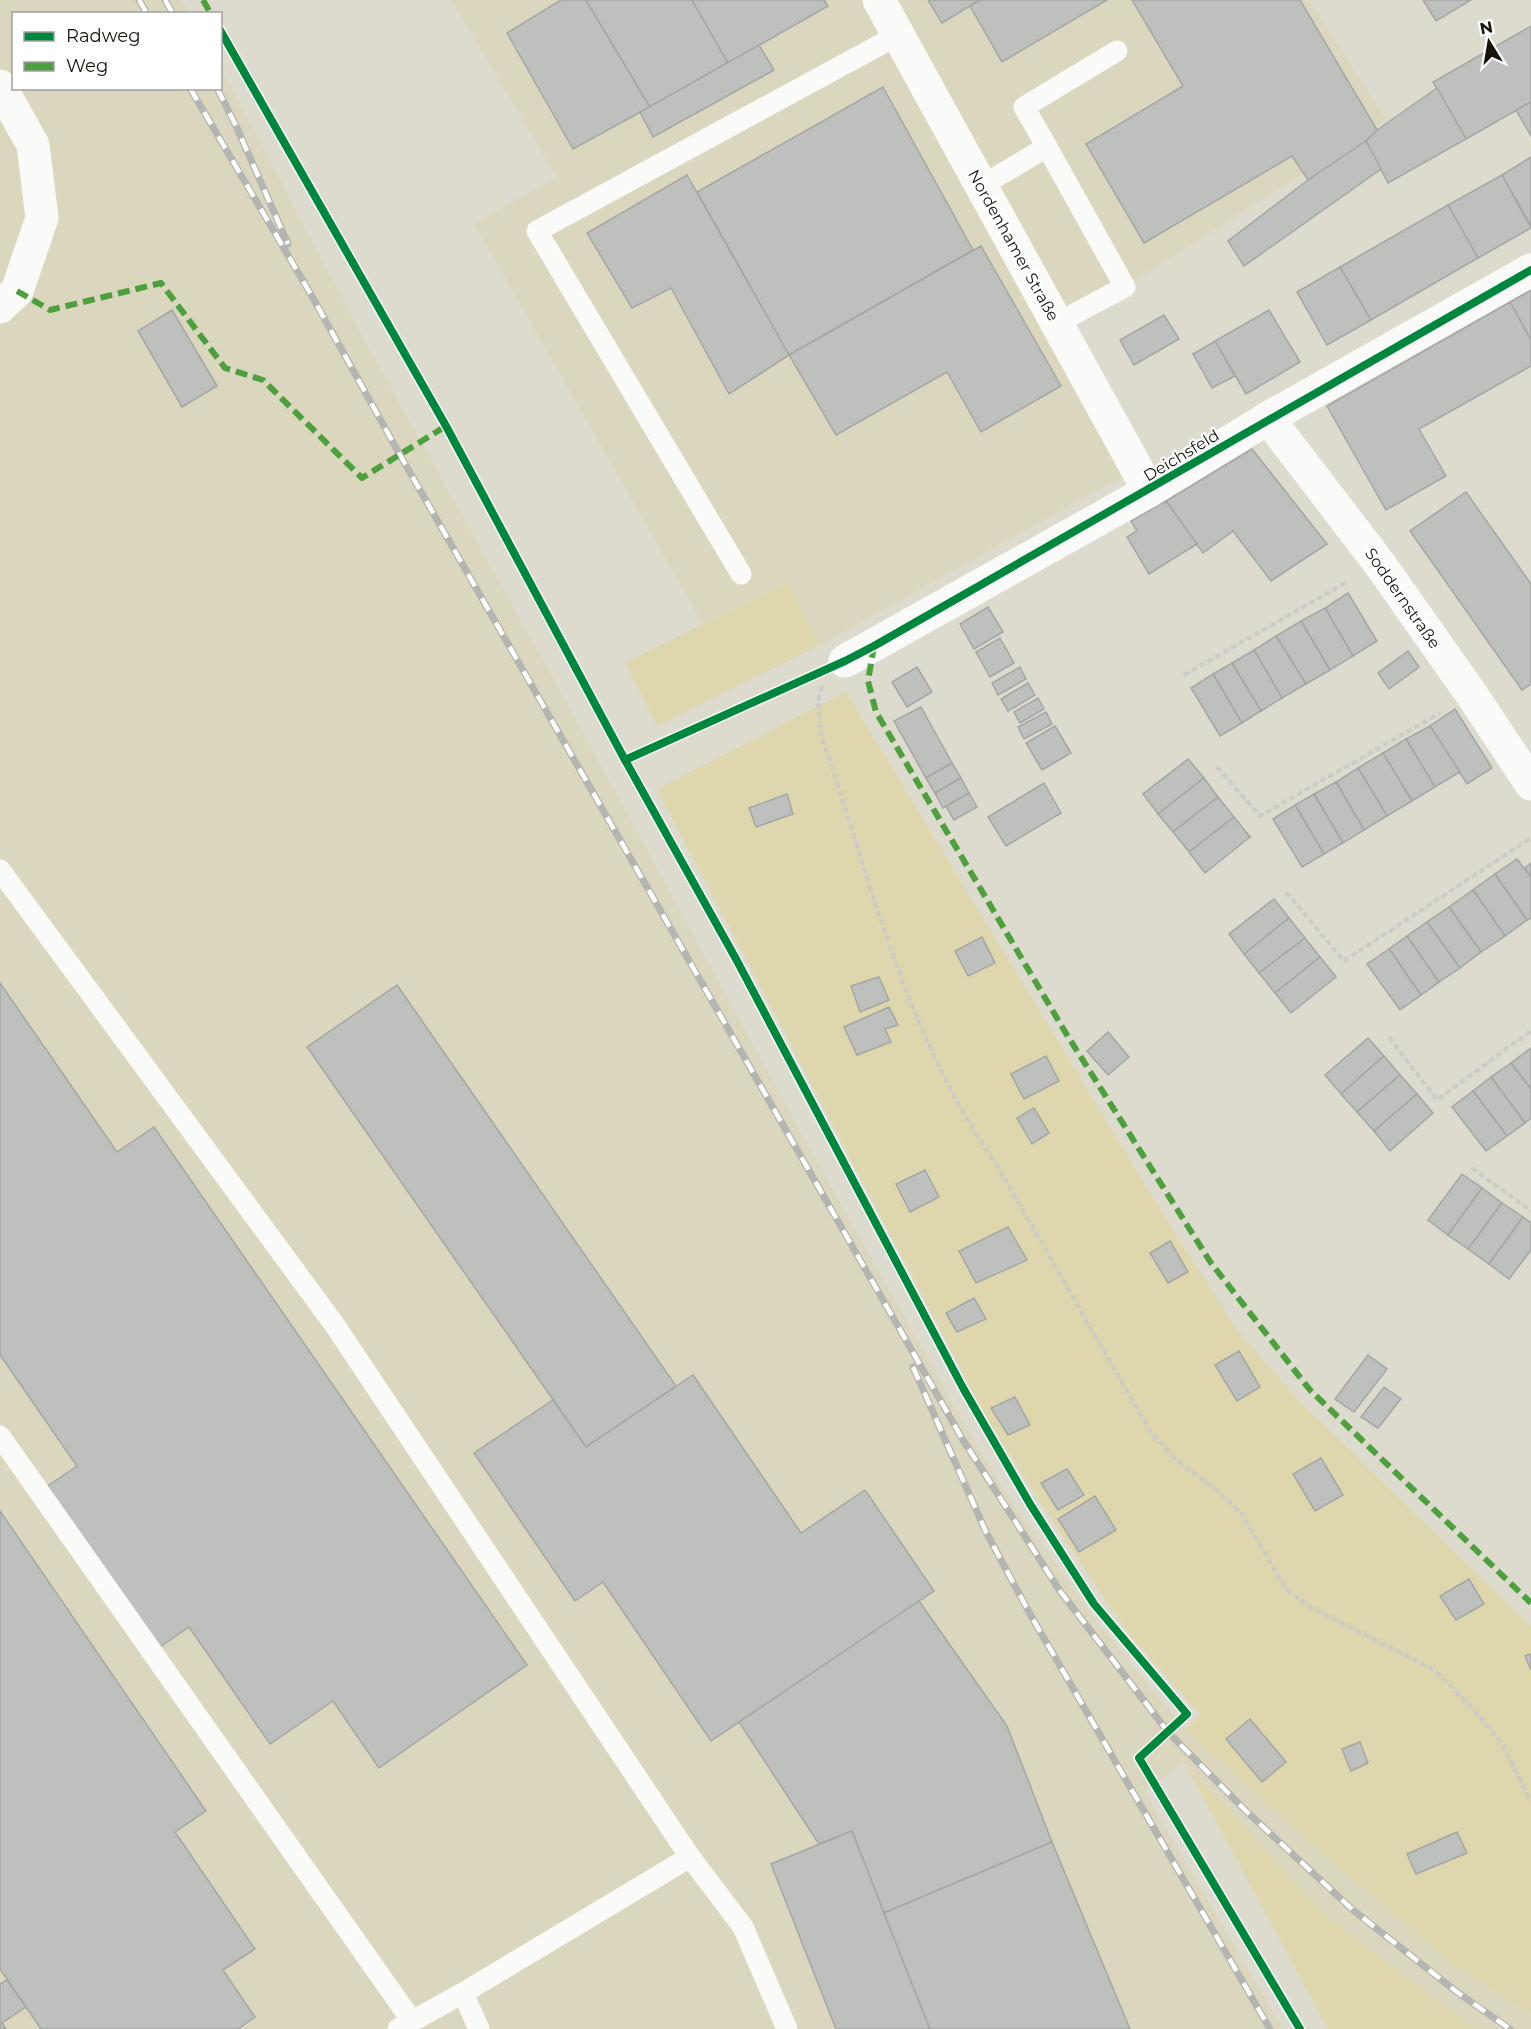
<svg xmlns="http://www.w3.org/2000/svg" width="1531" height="2029" viewBox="0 0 1531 2029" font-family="Montserrat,sans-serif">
  <rect width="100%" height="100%" fill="#dddbcd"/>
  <!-- built -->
  <g fill="#dbd7be">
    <path d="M0,0H182L189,13L14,14V88H220L221,68L360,332L562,694L813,1154L964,1423L1006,1493L1100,1626L1185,1730L1315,1847L1455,1966L1531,2014V2029H1475L1323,1913L1184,1763L1144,1791L1283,2029H0Z"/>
    <path d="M451,0H1309L1387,120L1045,338L1127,474L820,645L788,582L703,624L474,224L557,177Z"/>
  </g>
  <!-- green -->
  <g fill="#ded7ad">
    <path d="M788,582L820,645L657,726L625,663Z"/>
    <path d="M846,692L1169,1224L1238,1331L1299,1401L1531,1626V2014L1455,1966L1315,1847L1185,1730L1200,1714L1129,1634L1069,1546L987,1419L657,789Z"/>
    <path d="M1184,1762L1323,1913L1475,2029H1328Z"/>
  </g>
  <!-- building -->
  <g fill="#bec0be" stroke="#a4a6a4" stroke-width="1.5">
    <path d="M561,0H586L650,107L573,149L507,33Z"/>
    <path d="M586,0H692L728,63L650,107Z"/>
    <path d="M692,0H824L828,6L728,63Z"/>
    <path d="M928,0H980L942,23Z"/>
    <path d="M980,0H1107L1002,62L970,6Z"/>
    <path d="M1132,0H1300L1377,130L1366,141L1308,180L1292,156L1144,243L1086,144L1183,86Z"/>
    <path d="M1423,0H1471L1436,21Z"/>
    <path d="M1531,26V102L1466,139L1433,82Z"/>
    <path d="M759,45L774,70L653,137L640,112Z"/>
    <path d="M883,87L973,250L789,355L697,192Z"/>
    <path d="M1437,88L1466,139L1388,183L1366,141L1377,130Z"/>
    <path d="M1531,102V136L1516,110Z"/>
    <path d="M1366,141L1381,169L1244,266L1228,241L1308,180Z"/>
    <path d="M1531,157V226L1502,175Z"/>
    <path d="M687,175L789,355L729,394L671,288L632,308L587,233Z"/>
    <path d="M1502,175L1531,228L1478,258L1448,205Z"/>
    <path d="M1448,205L1478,258L1371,320L1340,267Z"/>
    <path d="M981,246L1061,386L981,432L947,372L836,435L789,355Z"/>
    <path d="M1340,267L1371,320L1327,345L1297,292Z"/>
    <path d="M1531,290V340L1510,302Z"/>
    <path d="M1510,302L1531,340V366L1419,429L1446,476L1386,510L1327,406Z"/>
    <path d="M172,310L217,386L182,407L138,331Z"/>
    <path d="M1269,310L1300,362L1246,394L1215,341Z"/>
    <path d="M1164,315L1179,339L1134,365L1120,340Z"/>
    <path d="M1215,341L1235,376L1212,388L1193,354Z"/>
    <path d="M1252,449L1327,544L1271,581L1233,531L1203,553L1166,501Z"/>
    <path d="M1466,492L1531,584V684L1522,690L1410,531Z"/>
    <path d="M1166,501L1197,544L1149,574L1127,537L1137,531L1131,521Z"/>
    <path d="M1348,593L1377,641L1353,656L1325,608Z"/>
    <path d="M988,607L1003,632L974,649L960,624Z"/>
    <path d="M1325,608L1353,656L1330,670L1301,621Z"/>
    <path d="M1301,621L1330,670L1306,684L1276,636Z"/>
    <path d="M1276,636L1306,684L1282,698L1254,650Z"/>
    <path d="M1000,638L1014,663L990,677L976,652Z"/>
    <path d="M1254,650L1282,698L1261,711L1232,663Z"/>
    <path d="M1408,651L1419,667L1389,689L1378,673Z"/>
    <path d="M1232,663L1261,711L1242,723L1213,674Z"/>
    <path d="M917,667L932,692L907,707L892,682Z"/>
    <path d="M1020,667L1026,679L998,695L992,683Z"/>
    <path d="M1213,674L1242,723L1220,736L1191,688Z"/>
    <path d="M1028,683L1035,695L1008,711L1001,699Z"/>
    <path d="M1038,698L1044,709L1020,723L1014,712Z"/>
    <path d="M921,707L952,763L926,778L894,721Z"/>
    <path d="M1455,709L1492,768L1467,784L1430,726Z"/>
    <path d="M1046,712L1052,724L1024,739L1018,727Z"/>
    <path d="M1055,726L1071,753L1042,770L1026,743Z"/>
    <path d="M1430,726L1460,772L1435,787L1406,739Z"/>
    <path d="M1406,739L1435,787L1412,801L1383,753Z"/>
    <path d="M1383,753L1412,801L1387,816L1358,768Z"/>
    <path d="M1188,759L1204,778L1158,814L1143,794Z"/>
    <path d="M952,763L961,778L935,793L926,778Z"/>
    <path d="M1358,768L1387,816L1364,830L1336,782Z"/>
    <path d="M961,778L969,793L943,808L935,793Z"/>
    <path d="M1204,778L1218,797L1173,832L1158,814Z"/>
    <path d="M1336,782L1364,830L1343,843L1314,794Z"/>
    <path d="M1044,783L1061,813L1006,846L988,817Z"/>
    <path d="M969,793L977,807L954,820L946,806Z"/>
    <path d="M787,794L793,814L756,827L749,808Z"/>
    <path d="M1314,794L1343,843L1324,854L1295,805Z"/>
    <path d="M1218,797L1234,817L1189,852L1173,832Z"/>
    <path d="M1295,805L1324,854L1302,867L1273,819Z"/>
    <path d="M1234,817L1250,837L1205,873L1189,852Z"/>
    <path d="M1517,859L1531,877V918L1527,920L1495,874Z"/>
    <path d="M1531,863V877L1525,868Z"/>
    <path d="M1495,874L1527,920L1505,936L1473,890Z"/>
    <path d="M1473,890L1505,936L1481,952L1449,907Z"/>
    <path d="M1274,899L1289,918L1244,954L1229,934Z"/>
    <path d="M1449,907L1481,952L1460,968L1427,922Z"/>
    <path d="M1289,918L1305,938L1259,973L1244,954Z"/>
    <path d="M1427,922L1460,968L1439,982L1407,936Z"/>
    <path d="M1407,936L1439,982L1421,995L1389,949Z"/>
    <path d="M982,937L995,963L968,976L955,951Z"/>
    <path d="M1305,938L1320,957L1275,993L1259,973Z"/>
    <path d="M1389,949L1421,995L1400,1010L1367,964Z"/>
    <path d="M1320,957L1336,977L1291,1013L1275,993Z"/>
    <path d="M879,977L889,1000L860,1012L851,986Z"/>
    <path d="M0,983L117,1152L154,1127L527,1665L379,1768L333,1701L270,1744L189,1627L157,1649L45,1488L77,1466L0,1355Z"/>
    <path d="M397,985L676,1386L586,1447L307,1047Z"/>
    <path d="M889,1007L898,1025L885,1029L891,1042L857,1055L844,1027Z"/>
    <path d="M1108,1032L1129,1057L1108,1075L1087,1051Z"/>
    <path d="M1368,1038L1384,1056L1341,1094L1325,1075Z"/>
    <path d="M1531,1048V1089L1511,1063Z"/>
    <path d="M1046,1056L1059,1081L1024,1099L1011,1074Z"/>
    <path d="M1384,1056L1400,1075L1357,1112L1341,1094Z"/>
    <path d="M1511,1063L1531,1089V1118L1525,1123L1491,1077Z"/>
    <path d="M1400,1075L1417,1094L1374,1131L1357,1112Z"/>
    <path d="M1491,1077L1525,1123L1507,1136L1473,1091Z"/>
    <path d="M1473,1091L1507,1136L1486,1151L1452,1107Z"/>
    <path d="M1417,1094L1433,1113L1390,1151L1374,1131Z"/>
    <path d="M1034,1108L1049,1133L1032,1144L1017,1118Z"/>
    <path d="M925,1170L939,1197L910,1212L896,1184Z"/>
    <path d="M1462,1174L1482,1188L1448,1235L1428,1220Z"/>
    <path d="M1482,1188L1502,1203L1468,1249L1448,1235Z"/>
    <path d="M1502,1203L1523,1217L1489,1264L1468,1249Z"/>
    <path d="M1523,1217L1531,1223V1250L1509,1279L1489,1264Z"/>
    <path d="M1008,1227L1027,1260L976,1283L959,1251Z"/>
    <path d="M1170,1241L1188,1272L1168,1283L1150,1253Z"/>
    <path d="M974,1298L986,1319L957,1332L946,1313Z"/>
    <path d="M1239,1351L1260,1387L1237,1401L1215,1365Z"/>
    <path d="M1368,1355L1387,1369L1354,1412L1335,1399Z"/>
    <path d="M693,1375L801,1533L865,1490L934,1591L711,1741L603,1582L575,1601L474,1453L553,1400L586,1447Z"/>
    <path d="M1384,1387L1401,1399L1378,1428L1361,1417Z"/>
    <path d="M1015,1397L1030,1425L1008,1435L991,1408Z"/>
    <path d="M1321,1458L1343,1495L1315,1511L1293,1474Z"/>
    <path d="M1067,1469L1084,1495L1058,1510L1041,1483Z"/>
    <path d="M1095,1496L1116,1530L1079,1552L1058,1519Z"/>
    <path d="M0,1511L206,1811L175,1832L255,1949L223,1970L255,2017L238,2029H41L0,1969Z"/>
    <path d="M1469,1579L1484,1604L1456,1620L1440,1596Z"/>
    <path d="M919,1601L1007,1726L1052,1842L884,1913L852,1831L819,1844L739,1722Z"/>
    <path d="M1531,1654V1670L1525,1656Z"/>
    <path d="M1250,1719L1286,1762L1262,1782L1226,1739Z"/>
    <path d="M1360,1742L1368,1763L1351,1771L1342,1749Z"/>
    <path d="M852,1831L884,1913L930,2029H836L771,1864Z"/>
    <path d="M1457,1832L1467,1853L1416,1874L1407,1854Z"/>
    <path d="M1052,1842L1130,2029H930L884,1913Z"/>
    <path d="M7,1980L26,2007L2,2023L6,2029H0V1984Z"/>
  </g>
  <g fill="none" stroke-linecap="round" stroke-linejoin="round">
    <!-- path -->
    <g stroke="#cbcbc7" stroke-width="4" stroke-dasharray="6 3" stroke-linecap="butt">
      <path d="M1184,675L1347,582"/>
      <path d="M822,686L818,701L821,734C870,878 906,1036 995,1162L1150,1431L1176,1460L1213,1487L1241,1513L1286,1589L1310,1607L1434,1670L1454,1689L1481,1718L1503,1745L1531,1802"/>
      <path d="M1217,767L1260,816L1440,713"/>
      <path d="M1286,892L1344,961L1531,838"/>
      <path d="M1389,1037L1437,1100L1531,1031"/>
      <path d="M1472,1168L1531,1211"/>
    </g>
    <!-- service -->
    <g stroke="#fafaf8" stroke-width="21">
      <path d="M1047,147L1024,107L1117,51"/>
      <path d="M981,186L1047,147L1125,287L1057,323"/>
      <path d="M741,574L537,231L898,35"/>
      <path d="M0,870L334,1324L690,1857L743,1927L787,2029"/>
      <path d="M0,1436L412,2021"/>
      <path d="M463,1993L479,2029"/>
      <path d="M398,2029L463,1993L690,1857"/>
    </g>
    <!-- minor -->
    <g stroke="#fafaf8" stroke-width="33">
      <path d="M879,0L1149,491"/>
      <path d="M0,86L33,145L42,218L17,291L0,307"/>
      <path d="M1268,418L1379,563L1472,695L1531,784"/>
      <path d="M845,661L1149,491L1268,418L1531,270"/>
    </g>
    <defs>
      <g id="rail">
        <path d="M139,0L147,14"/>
        <path d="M165,0L173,14"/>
        <path d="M190,88L313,298L400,455L963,1440L1060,1591L1168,1732L1246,1811L1353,1910L1457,1992L1510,2029"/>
        <path d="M217,88L237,128L288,244"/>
        <path d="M913,1367L986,1532L1030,1614L1270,2029"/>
      </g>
    </defs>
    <!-- rail casing -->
    <use href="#rail" stroke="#b4b4b0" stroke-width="7"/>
    <!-- rail -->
    <use href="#rail" stroke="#fff" stroke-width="4.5" stroke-dasharray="14" stroke-linecap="butt"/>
    <!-- quiet -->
    <g stroke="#4ea03e" stroke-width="6" stroke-dasharray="12 6" stroke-linecap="butt">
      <path d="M203,0L211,14"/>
      <path d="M17,291L50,310L161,283L225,368L263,380L362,478L446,426"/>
      <path d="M874,646L868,681L876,712L1067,1035L1211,1263L1310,1390L1531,1603"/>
    </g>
    <defs>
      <g id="cycleway">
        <path d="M220,30L446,426L625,760L736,959L963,1388L1030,1504L1094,1604L1187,1714L1139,1758L1300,2029"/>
        <path d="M625,760L845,661L874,646C1094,522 1311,394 1531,270"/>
      </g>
    </defs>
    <!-- cycleway casing -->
    <use href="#cycleway" stroke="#fff" stroke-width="11"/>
    <!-- cycleway -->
    <use href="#cycleway" stroke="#00873e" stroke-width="8"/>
  </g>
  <g text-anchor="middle" stroke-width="4.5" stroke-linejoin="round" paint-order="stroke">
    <!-- street labels -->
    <g font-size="16" fill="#15130a" stroke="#fff">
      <text transform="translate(1014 245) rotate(61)" y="6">Nordenhamer Straße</text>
      <text transform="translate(1181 455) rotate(-31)" y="6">Deichsfeld</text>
      <text transform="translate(1403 598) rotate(55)" y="6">Soddernstraße</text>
    </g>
  </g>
  <!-- legend -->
  <rect x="12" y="12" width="210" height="78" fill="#ffffff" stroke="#a1a19d" stroke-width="1.5"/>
  <rect x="24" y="32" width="30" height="9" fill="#00873e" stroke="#a1a19d" stroke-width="1.5"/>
  <text x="66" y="42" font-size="18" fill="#15130a">Radweg</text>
  <rect x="24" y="62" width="30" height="9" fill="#4ea03e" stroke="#a1a19d" stroke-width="1.5"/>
  <text x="66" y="72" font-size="18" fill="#15130a">Weg</text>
  <!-- north arrow -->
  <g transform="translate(1489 42) rotate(349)" stroke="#ffffff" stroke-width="4.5" paint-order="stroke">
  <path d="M0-4.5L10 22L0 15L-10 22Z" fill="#15130a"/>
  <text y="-9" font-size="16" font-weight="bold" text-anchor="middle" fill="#15130a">N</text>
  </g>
</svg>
